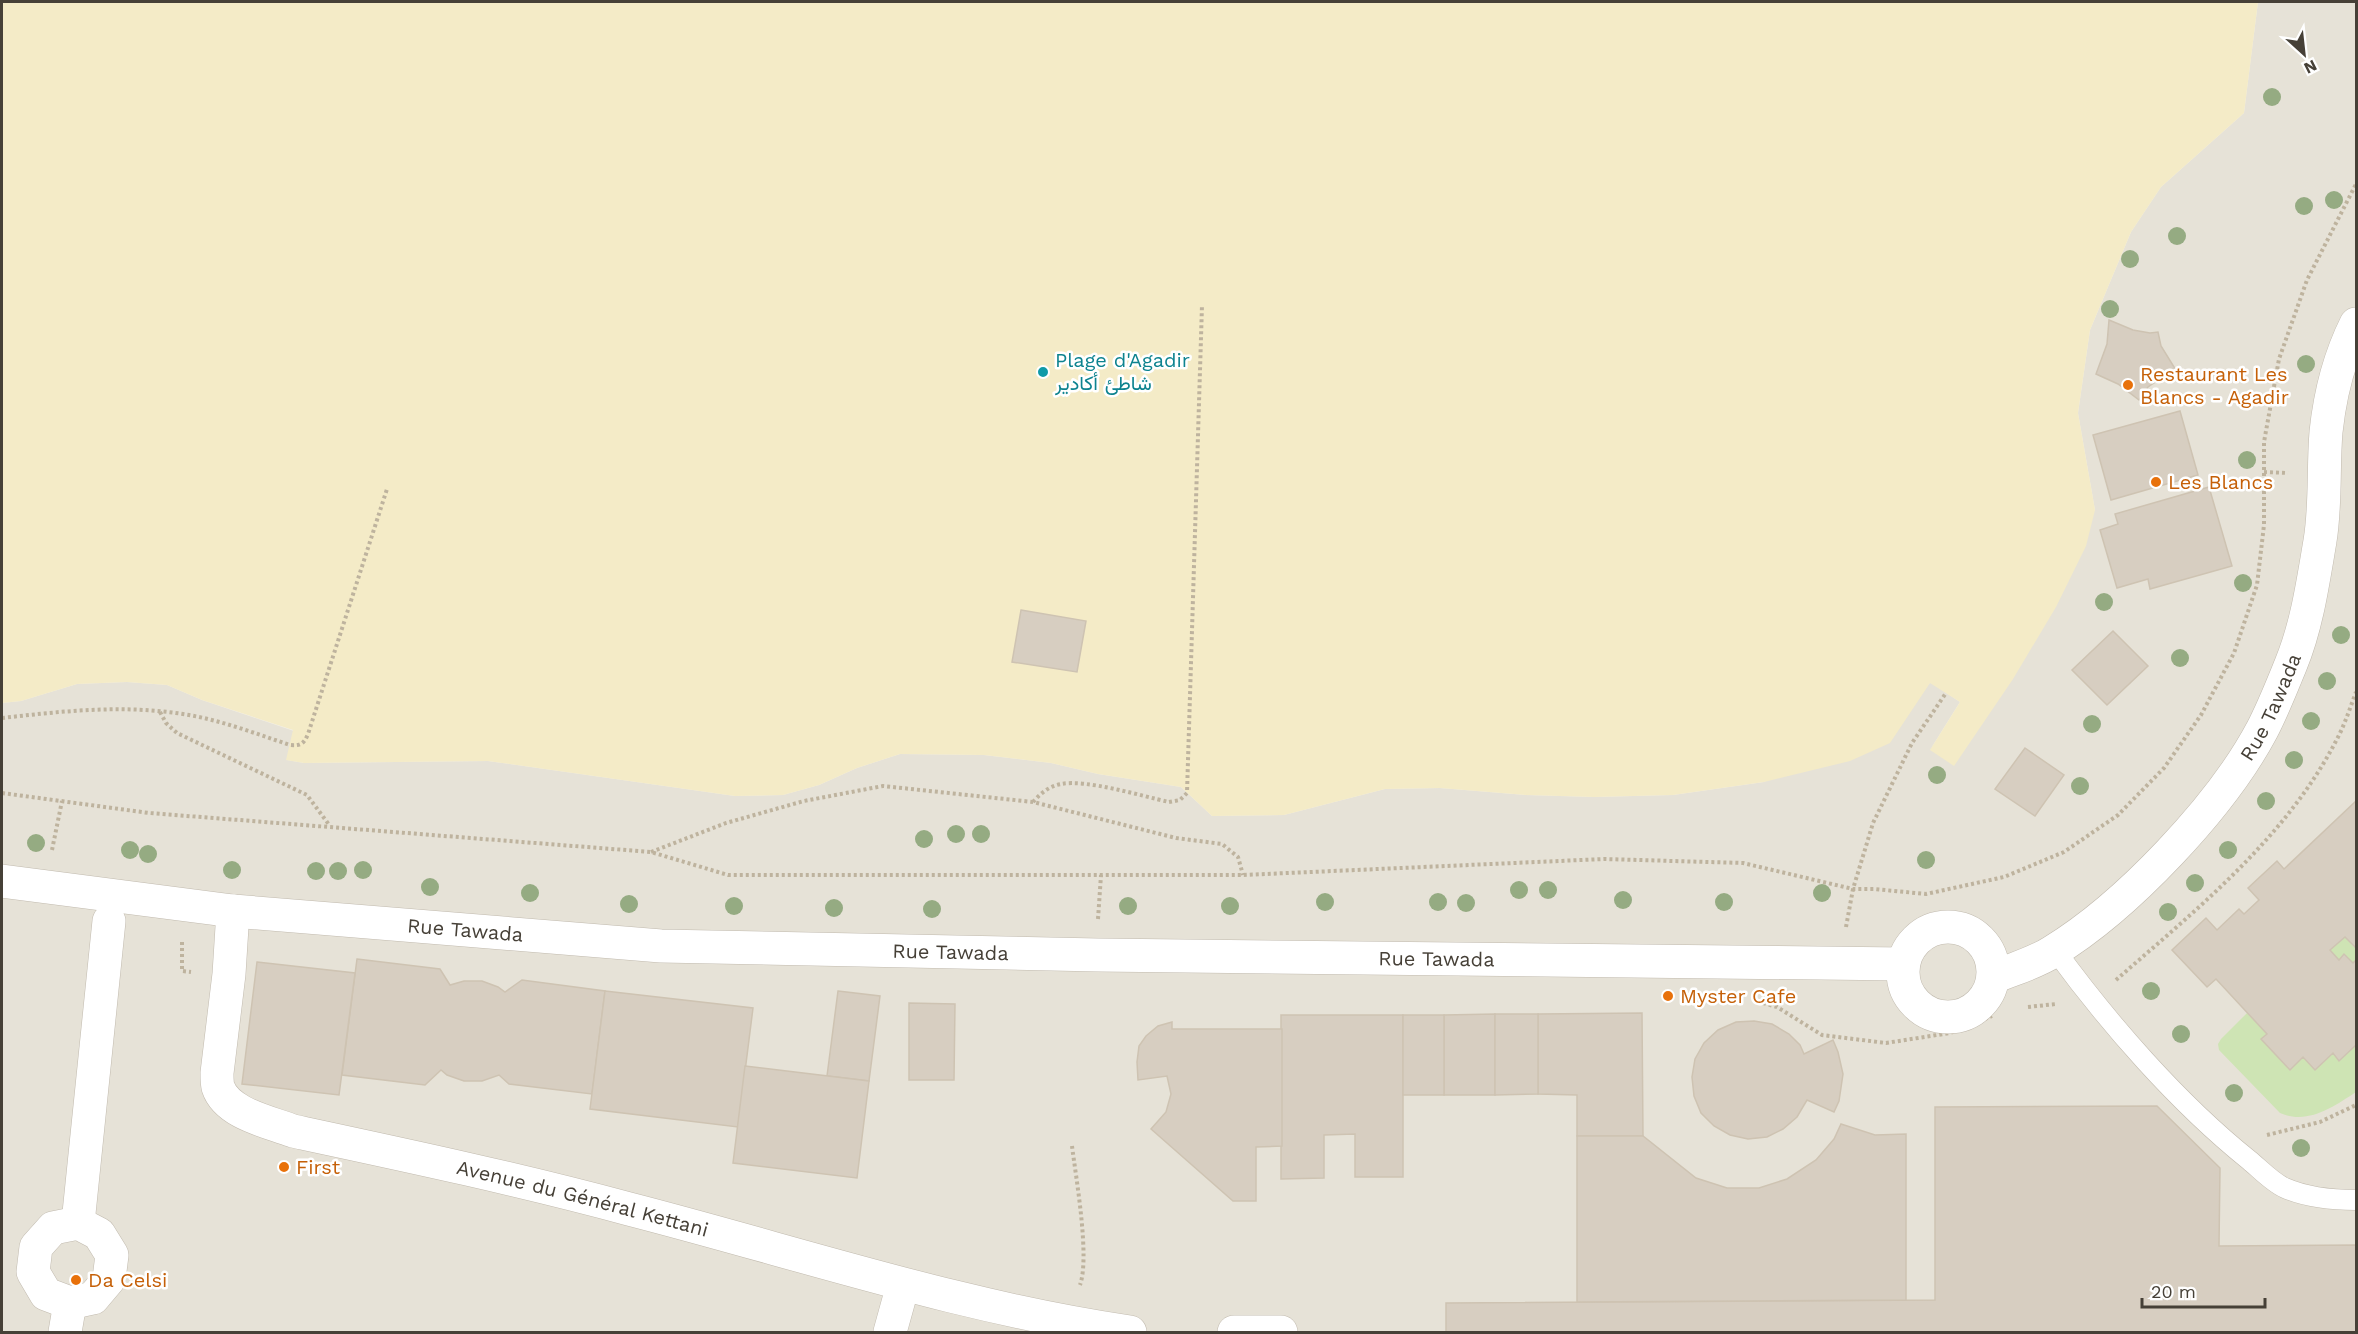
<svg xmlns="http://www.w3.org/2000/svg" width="2358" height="1334" viewBox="0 0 2358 1334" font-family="'Work Sans',Vazirmatn,sans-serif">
  <rect width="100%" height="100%" fill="#f3f0e8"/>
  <!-- residential -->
  <path fill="#e6e2d7" d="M2258,2H2356V1332H2V703L21,701L77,684L127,682L167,685L202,700L294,731L287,760L304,763L488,761L735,796L783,795L819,785L857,768L900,754L984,755L1051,763L1098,774L1181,787L1212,816L1284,815L1385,789L1440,788L1526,795L1594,797L1673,795L1764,782L1917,700L1930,682L1960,702L1930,750L2095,510L2078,413L2090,330L2131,232L2161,187L2244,113Z"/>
  <!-- green -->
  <g fill="#cee4b4">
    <path d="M2345,937L2354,947L2356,945V960L2353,963L2344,954L2339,960L2330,950Z"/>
    <path d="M2247,1013L2267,1034L2262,1039L2290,1070L2303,1057L2315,1070L2333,1053L2339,1061L2356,1045V1092C2333,1107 2308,1125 2280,1113L2219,1050L2218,1044L2221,1039Z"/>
  </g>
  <!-- sand -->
  <path fill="#f4ebc7" d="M2,2H2258L2244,113L2161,187L2131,232L2090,330L2078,413L2095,510L2086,546L2056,607L2013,679L1954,766L1930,750L1960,702L1930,683L1890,743L1850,761L1764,782L1673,795L1594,797L1526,795L1440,788L1385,789L1284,815L1212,816L1181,787L1098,774L1051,763L984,755L900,754L857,768L819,785L783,795L735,796L488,761L304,763L286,760L293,730L202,700L167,685L127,682L77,684L21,701L2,703Z"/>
  <!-- building -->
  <g fill="#d7cec1" stroke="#cec3b2" stroke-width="1.5">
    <path d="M2109,320L2133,330L2150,333L2158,332L2161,346L2179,375L2160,379L2148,387L2139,400L2118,384L2096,374L2107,344Z"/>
    <path d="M2180,411L2198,475L2111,500L2093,435Z"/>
    <path d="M2209,487L2232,566L2150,589L2148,579L2117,588L2100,530L2118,524L2115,514Z"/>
    <path d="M1021,610L1086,621L1077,672L1012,662Z"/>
    <path d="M2113,631L2148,666L2107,705L2072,670Z"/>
    <path d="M2025,748L2064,775L2035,816L1995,789Z"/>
    <path d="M2356,801V945L2355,947L2345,937L2330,950L2339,960L2344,954L2353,963L2356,960V1045L2339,1061L2333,1053L2315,1070L2303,1057L2290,1070L2261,1039L2267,1034L2216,979L2207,987L2172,950L2206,918L2217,930L2239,909L2244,914L2259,900L2248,888L2277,861L2284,869Z"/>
    <path d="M357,959L440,969L450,985L464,981H482L498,987L505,992L522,980L605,991L592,1094L509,1084L499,1075L482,1081H464L447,1075L441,1070L425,1085L342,1075Z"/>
    <path d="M257,962L355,973L339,1095L242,1084Z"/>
    <path d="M605,991L753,1008L738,1127L590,1109Z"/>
    <path d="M838,991L880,996L869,1081L827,1076Z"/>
    <path d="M909,1003L955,1004L954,1080H909Z"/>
    <path d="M1642,1013L1643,1136H1577V1095L1538,1094V1014Z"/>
    <path d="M1495,1014V1095H1444V1015Z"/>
    <path d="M1495,1014H1538V1094L1495,1095Z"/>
    <path d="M1281,1015H1403V1177H1355V1134L1324,1135V1178L1281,1179Z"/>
    <rect x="1403" y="1015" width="41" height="80"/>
    <path d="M1754,1021L1772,1024L1789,1034L1800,1045L1804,1054L1833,1040L1838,1052L1843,1074L1839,1101L1834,1112L1807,1100L1797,1117L1783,1129L1767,1137L1748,1139L1730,1135L1714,1126L1701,1113L1694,1096L1692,1077L1695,1059L1704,1043L1718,1030L1736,1022Z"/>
    <path d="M1172,1022V1029H1282V1146L1256,1147V1201H1233L1151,1129L1166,1112L1171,1094L1167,1076L1138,1080L1137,1062L1139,1046L1146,1036L1158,1026Z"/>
    <path d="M745,1066L869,1081L857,1178L733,1163Z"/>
    <path d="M2157,1106L2220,1168L2219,1246L2356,1245V1332H1446V1303L1935,1300V1107Z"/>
    <path d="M1841,1124L1875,1135L1906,1134V1300L1577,1302V1136H1643L1696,1178L1727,1188H1759L1787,1179L1816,1160L1834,1139Z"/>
  </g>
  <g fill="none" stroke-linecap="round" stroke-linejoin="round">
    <defs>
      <path id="lane" d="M2055,950C2109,1024 2178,1103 2249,1160C2260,1169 2273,1183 2285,1188C2308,1198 2333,1200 2356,1200"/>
      <g id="street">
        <path id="s1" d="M2,881L233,911L661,946L1098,955L1903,964"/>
        <path id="s2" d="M233,911L229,974L217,1073C217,1077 217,1083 218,1087C227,1114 270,1122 293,1131C405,1155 518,1179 629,1209C796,1252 959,1307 1130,1332"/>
        <circle cx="1948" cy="972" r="45"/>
        <path id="s3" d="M1994,977C2013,969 2035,963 2052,952C2126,907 2221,807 2262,730C2273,709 2282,686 2291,664C2307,625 2313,582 2320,541C2326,505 2323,468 2326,432C2330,394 2339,358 2356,324"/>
        <path d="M78,1223L109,921"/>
        <path d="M78,1223L99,1234L112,1255L109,1279L93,1298L70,1303L46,1294L33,1272L36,1247L53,1228Z"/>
        <path d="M65,1332L70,1303"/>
        <path d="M890,1332L903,1285"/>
        <path d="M1234,1332H1281"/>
      </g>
    </defs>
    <!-- lane casing -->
    <use href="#lane" stroke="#c1baae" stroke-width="21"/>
    <!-- street casing -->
    <use href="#street" stroke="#c1baae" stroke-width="34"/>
    <!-- path -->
    <g stroke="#beb39e" stroke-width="4" stroke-dasharray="3 3" stroke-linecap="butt">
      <path d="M2264,472L2288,473"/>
      <path d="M160,712L166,723L177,733L307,795L330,826"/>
      <path d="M2,718C64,711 126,704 189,715C223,721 257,734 290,745C300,746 304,744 308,734L387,489"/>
      <path d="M2,793L149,813L651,852L728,875H1243L1604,859L1743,863L1853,889H1874L1926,894L2004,877L2064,852L2118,815L2164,768L2201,715L2234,653L2257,585L2264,525V442L2279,359L2307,280L2356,184"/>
      <path d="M1033,802C1040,794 1049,786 1061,784C1086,779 1142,796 1169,802L1180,800L1187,793L1202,305"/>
      <path d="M52,850L62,801"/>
      <path d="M651,852L726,823L804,801L883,786L1033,802L1176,838L1222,844L1238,857L1243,875"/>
      <path d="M1098,919L1101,875"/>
      <path d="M1846,927L1853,889L1873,823L1912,743L1946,693"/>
      <path d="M182,942V971L191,972"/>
      <path d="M2116,980C2197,909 2287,837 2337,739C2345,724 2350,708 2356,692"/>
      <path d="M1763,1003L1777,1007L1822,1035L1886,1043L1950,1033L1992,1016"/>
      <path d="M2028,1007L2056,1004"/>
      <path d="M2267,1135L2320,1122L2356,1105"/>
      <path d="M1072,1146C1076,1178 1090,1257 1080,1285"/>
    </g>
    <!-- lane -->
    <use href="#lane" stroke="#fff" stroke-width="20"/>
    <!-- street -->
    <use href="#street" stroke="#fff" stroke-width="33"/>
  </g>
  <!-- trees -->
  <g fill="#95ab82">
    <circle cx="2272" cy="97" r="9"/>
    <circle cx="2334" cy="200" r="9"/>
    <circle cx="2304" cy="206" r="9"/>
    <circle cx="2177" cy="236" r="9"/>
    <circle cx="2130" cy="259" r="9"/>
    <circle cx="2110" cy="309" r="9"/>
    <circle cx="2306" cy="364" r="9"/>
    <circle cx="2247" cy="460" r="9"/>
    <circle cx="2243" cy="583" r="9"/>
    <circle cx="2104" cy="602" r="9"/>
    <circle cx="2341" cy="635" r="9"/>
    <circle cx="2180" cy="658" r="9"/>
    <circle cx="2327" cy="681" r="9"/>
    <circle cx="2311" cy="721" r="9"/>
    <circle cx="2092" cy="724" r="9"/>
    <circle cx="2294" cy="760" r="9"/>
    <circle cx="1937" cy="775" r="9"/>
    <circle cx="2080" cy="786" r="9"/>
    <circle cx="2266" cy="801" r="9"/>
    <circle cx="956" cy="834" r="9"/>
    <circle cx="981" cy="834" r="9"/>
    <circle cx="924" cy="839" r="9"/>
    <circle cx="36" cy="843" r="9"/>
    <circle cx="130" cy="850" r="9"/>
    <circle cx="2228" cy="850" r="9"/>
    <circle cx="148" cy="854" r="9"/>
    <circle cx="1926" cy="860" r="9"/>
    <circle cx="232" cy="870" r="9"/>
    <circle cx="363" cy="870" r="9"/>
    <circle cx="316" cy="871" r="9"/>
    <circle cx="338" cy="871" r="9"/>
    <circle cx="2195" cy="883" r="9"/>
    <circle cx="430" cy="887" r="9"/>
    <circle cx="1519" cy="890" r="9"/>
    <circle cx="1548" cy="890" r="9"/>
    <circle cx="530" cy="893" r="9"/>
    <circle cx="1822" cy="893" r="9"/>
    <circle cx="1623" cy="900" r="9"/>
    <circle cx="1325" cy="902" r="9"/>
    <circle cx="1438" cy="902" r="9"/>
    <circle cx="1724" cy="902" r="9"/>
    <circle cx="1466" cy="903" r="9"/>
    <circle cx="629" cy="904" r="9"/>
    <circle cx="734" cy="906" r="9"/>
    <circle cx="1128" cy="906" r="9"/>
    <circle cx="1230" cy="906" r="9"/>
    <circle cx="834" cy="908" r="9"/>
    <circle cx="932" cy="909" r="9"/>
    <circle cx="2168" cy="912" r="9"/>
    <circle cx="2151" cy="991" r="9"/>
    <circle cx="2181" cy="1034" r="9"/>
    <circle cx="2234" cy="1093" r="9"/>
    <circle cx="2301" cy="1148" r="9"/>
  </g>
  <!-- markers -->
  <circle fill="#0f9aa8" stroke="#fff" stroke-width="2" cx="1043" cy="372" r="6"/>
  <g fill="#e8710a" stroke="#fff" stroke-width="2">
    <circle cx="2128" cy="385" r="6"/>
    <circle cx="2156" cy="482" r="6"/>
    <circle cx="1668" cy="996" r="6"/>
    <circle cx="284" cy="1167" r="6"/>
    <circle cx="76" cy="1280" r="6"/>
  </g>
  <g text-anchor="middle" stroke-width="5" stroke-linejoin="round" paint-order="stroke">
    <!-- culture labels -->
    <g font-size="20" fill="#0d838f" stroke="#fff" text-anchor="start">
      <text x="1055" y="367">Plage d'Agadir<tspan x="1055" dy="23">شاطئ أكادير</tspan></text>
    </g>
    <!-- food labels -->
    <g font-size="20" fill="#c56008" stroke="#fff" text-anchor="start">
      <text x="2140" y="381">Restaurant Les<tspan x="2140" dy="23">Blancs - Agadir</tspan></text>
      <text x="2168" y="489">Les Blancs</text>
      <text x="1680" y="1003">Myster Cafe</text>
      <text x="296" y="1174">First</text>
      <text x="88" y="1287">Da Celsi</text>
    </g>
    <!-- street labels -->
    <g font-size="20" fill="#464037" stroke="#fff">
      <text dy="7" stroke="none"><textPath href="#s3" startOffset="396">Rue Tawada</textPath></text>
      <text dy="7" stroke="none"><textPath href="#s1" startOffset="466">Rue Tawada</textPath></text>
      <text dy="7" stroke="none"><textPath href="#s1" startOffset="952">Rue Tawada</textPath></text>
      <text dy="7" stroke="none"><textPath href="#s1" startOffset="1438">Rue Tawada</textPath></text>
      <text dy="7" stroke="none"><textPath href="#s2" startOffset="564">Avenue du Général Kettani</textPath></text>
    </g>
  </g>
  <!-- border -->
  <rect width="2358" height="1334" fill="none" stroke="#464037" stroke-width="6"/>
  <!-- north arrow -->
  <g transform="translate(2304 54) rotate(153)" stroke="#ffffff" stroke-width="4.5" paint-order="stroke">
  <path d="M0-4.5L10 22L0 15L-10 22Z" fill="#464037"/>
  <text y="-9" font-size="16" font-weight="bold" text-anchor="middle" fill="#464037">N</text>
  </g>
  <!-- scale -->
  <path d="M2142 1298v9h123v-9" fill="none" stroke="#464037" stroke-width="3"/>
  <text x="2151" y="1298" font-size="18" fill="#464037" stroke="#ffffff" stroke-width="4.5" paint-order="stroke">20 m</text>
</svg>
